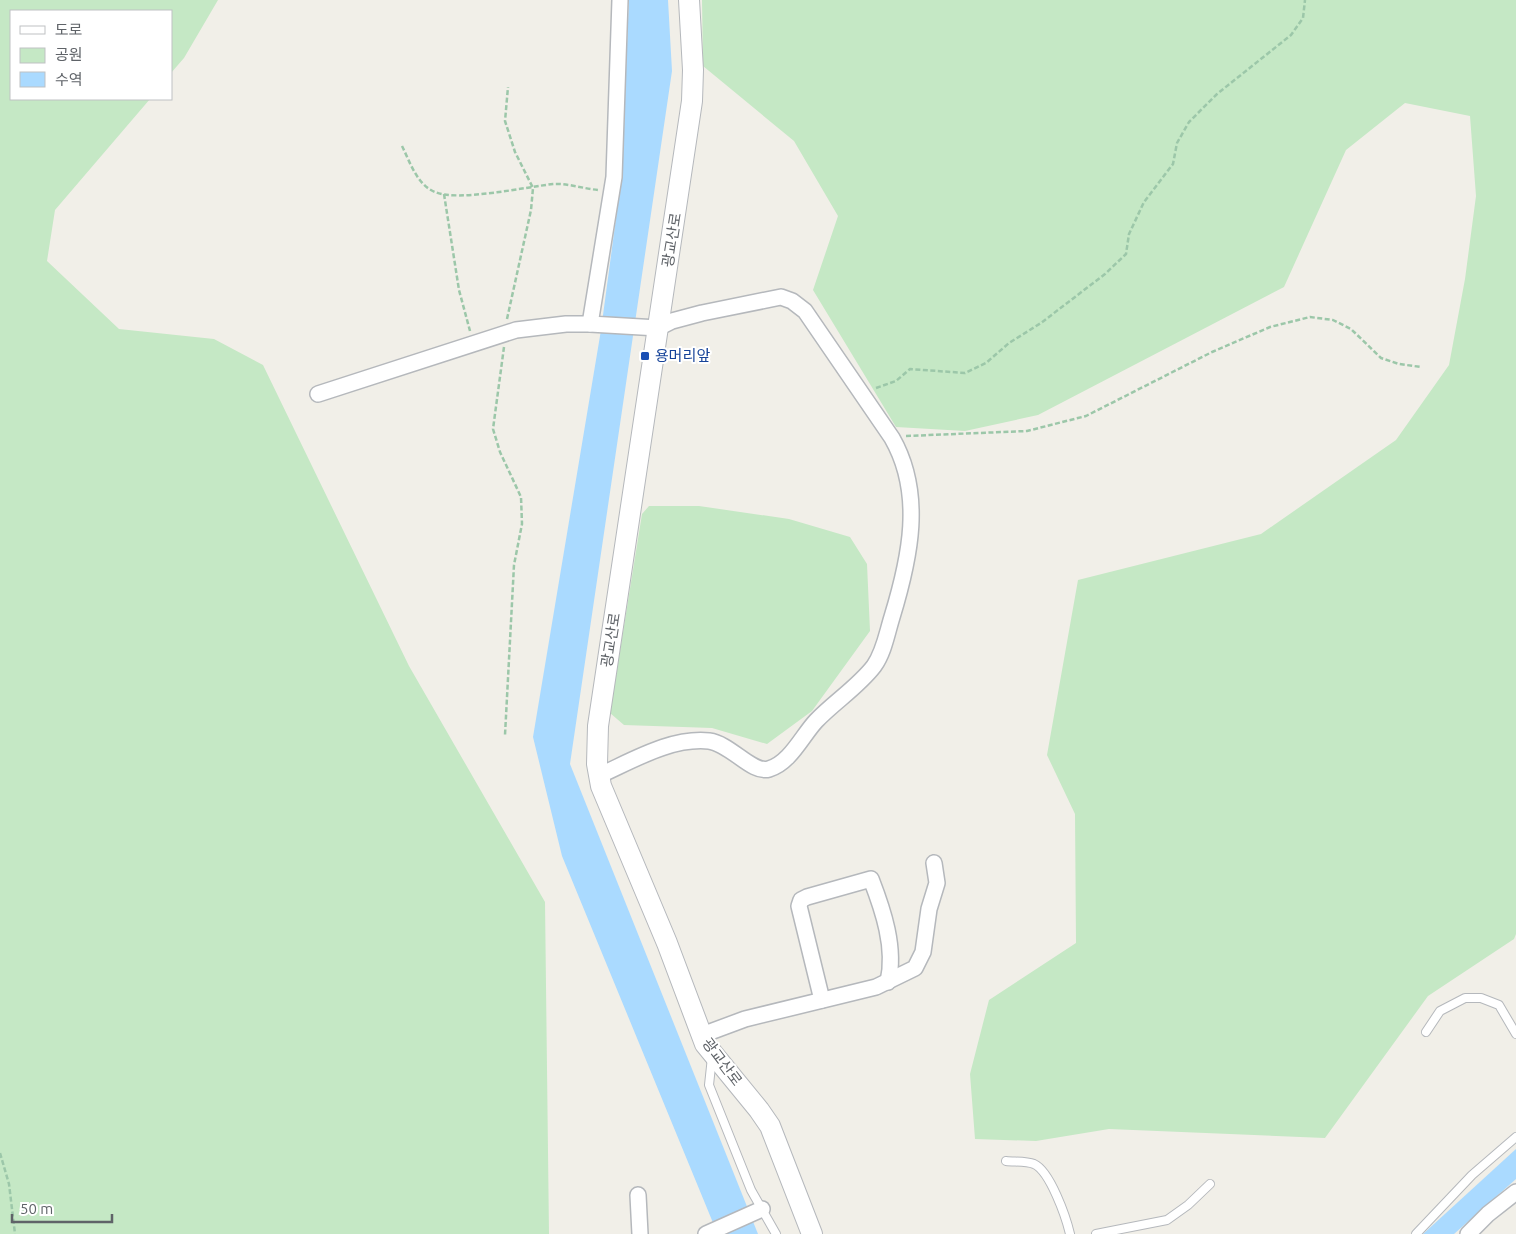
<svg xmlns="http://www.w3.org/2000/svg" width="1516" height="1234" viewBox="0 0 1516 1234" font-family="Ubuntu,'Noto Sans KR',sans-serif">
  <rect width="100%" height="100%" fill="#f1efe8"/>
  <!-- green -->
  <g fill="#c5e8c5">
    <path d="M0,0H218L184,58L171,73V11H11V99H150L55,210L47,261L119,329L214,339L263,365L409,666L545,902L549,1234H0Z"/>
    <path d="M702,0H1516V934L1514,939L1428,996L1325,1138L1109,1129L1036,1141L975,1139L970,1074L989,1000L1076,943L1075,814L1047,755L1078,580L1261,534L1396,440L1449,365L1465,279L1476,196L1470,116L1405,103L1346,150L1284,287L1038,415L965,431L896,427L813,290L838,216L794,141L703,66Z"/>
    <path d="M649,506H699L789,519L850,537L867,564L870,631L812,711L767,744L712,728L624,725L610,713L642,514Z"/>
  </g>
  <!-- water -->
  <g fill="#aadaff">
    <path d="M629,0H668L672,71L570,764L758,1234H718L716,1230L562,856L533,737L601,330L621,181Z"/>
    <path d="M1516,1149V1179L1454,1234H1423Z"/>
  </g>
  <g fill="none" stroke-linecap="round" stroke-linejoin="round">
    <defs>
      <g id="service">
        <path d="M1426,1032L1440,1011L1465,998H1481L1499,1005L1516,1034"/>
        <path d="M712,1057L709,1085L751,1190L776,1234"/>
        <path d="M1006,1161C1014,1162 1026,1161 1034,1164C1050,1171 1066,1217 1070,1234"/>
        <path d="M1096,1234L1167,1220L1188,1205L1210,1184"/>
        <path d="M1416,1234L1472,1175L1516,1137"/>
      </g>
      <g id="minor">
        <path d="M318,394L516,330L566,324H590"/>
        <path d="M598,776C632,761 671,737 709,741C731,744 752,774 769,769C790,763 802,736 816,721C834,702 858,687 874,666C884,652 887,633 892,617C910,558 924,494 892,438L805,311L792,301L781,297L702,313L672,321L658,328L590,324L614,177L620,0"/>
        <path d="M822,1000L799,906L801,900L807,897L871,879C883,910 896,948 888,982"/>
        <path d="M702,1035L745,1019L876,987L915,968L923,952L929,909L937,883L934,863"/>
        <path d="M638,1195L640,1234"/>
        <path d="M706,1234L762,1209"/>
        <path d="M1468,1234L1488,1214L1516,1192"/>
      </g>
      <path id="tertiary" d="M689,0L693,70L692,101L598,726L597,764L601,786L667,943L705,1044L759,1110L770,1126L812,1234"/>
    </defs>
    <!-- service casing -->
    <use href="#service" stroke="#b5b8bc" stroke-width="10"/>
    <!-- minor casing -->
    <use href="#minor" stroke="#b5b8bc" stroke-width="18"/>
    <!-- tertiary casing -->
    <use href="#tertiary" stroke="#b5b8bc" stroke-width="22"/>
    <!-- path -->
    <g stroke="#9cc7a9" stroke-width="2.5" stroke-dasharray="5 2.5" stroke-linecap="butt">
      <path d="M402,146C410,162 417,185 435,192C458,202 526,187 553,184C568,183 584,189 599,190"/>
      <path d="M444,194L459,290L470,331"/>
      <path d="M507,319L531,210L533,188L515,152L505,121L508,87"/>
      <path d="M504,347L493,429L500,452L521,497L522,524L514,565L505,735"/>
      <path d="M876,388L896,381L910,369L965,373L986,363L1009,343L1041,323L1105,274L1126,254L1129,234L1144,202L1173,164L1177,143L1189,122L1217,94L1291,35L1303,18L1305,0"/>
      <path d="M906,436L1027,431L1086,416L1212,352L1270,327L1310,317L1333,320L1351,329L1381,358L1399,364L1421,367"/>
      <path d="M0,1153L9,1184L15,1234"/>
    </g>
    <!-- service -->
    <use href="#service" stroke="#fff" stroke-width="8"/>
    <!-- minor -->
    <use href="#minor" stroke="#fff" stroke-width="15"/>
    <!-- tertiary -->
    <use href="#tertiary" stroke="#fff" stroke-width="20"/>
  </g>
  <!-- markers -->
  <rect fill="#1a4fb4" stroke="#fff" stroke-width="2" x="640" y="351" width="10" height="10" rx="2.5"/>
  <g text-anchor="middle" stroke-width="4" stroke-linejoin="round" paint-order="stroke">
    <!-- street labels -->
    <g font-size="15" fill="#5f6368" stroke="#fff">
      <text transform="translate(672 240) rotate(-81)" y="5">광교산로</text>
      <text transform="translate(611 640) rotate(-81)" y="5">광교산로</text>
      <text transform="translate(722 1062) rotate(53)" y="5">광교산로</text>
    </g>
    <!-- transit labels -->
    <g font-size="15" fill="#164399" stroke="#fff" text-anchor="start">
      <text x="655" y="361">용머리앞</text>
    </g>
  </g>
  <!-- legend -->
  <rect x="10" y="10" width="162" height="90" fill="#ffffff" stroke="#bfc1c3"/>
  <rect x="20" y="26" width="25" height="8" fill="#ffffff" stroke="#bfc1c3"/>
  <text x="55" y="35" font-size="15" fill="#5f6368">도로</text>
  <rect x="20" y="48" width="25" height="15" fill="#c5e8c5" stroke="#bfc1c3"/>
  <text x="55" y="60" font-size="15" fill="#5f6368">공원</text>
  <rect x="20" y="72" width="25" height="15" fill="#aadaff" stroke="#bfc1c3"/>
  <text x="55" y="85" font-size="15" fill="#5f6368">수역</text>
  <!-- scale -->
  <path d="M12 1214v8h100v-8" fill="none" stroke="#5f6368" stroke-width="2.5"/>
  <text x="20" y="1214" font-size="15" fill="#5f6368" stroke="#ffffff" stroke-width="4" paint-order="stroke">50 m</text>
</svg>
